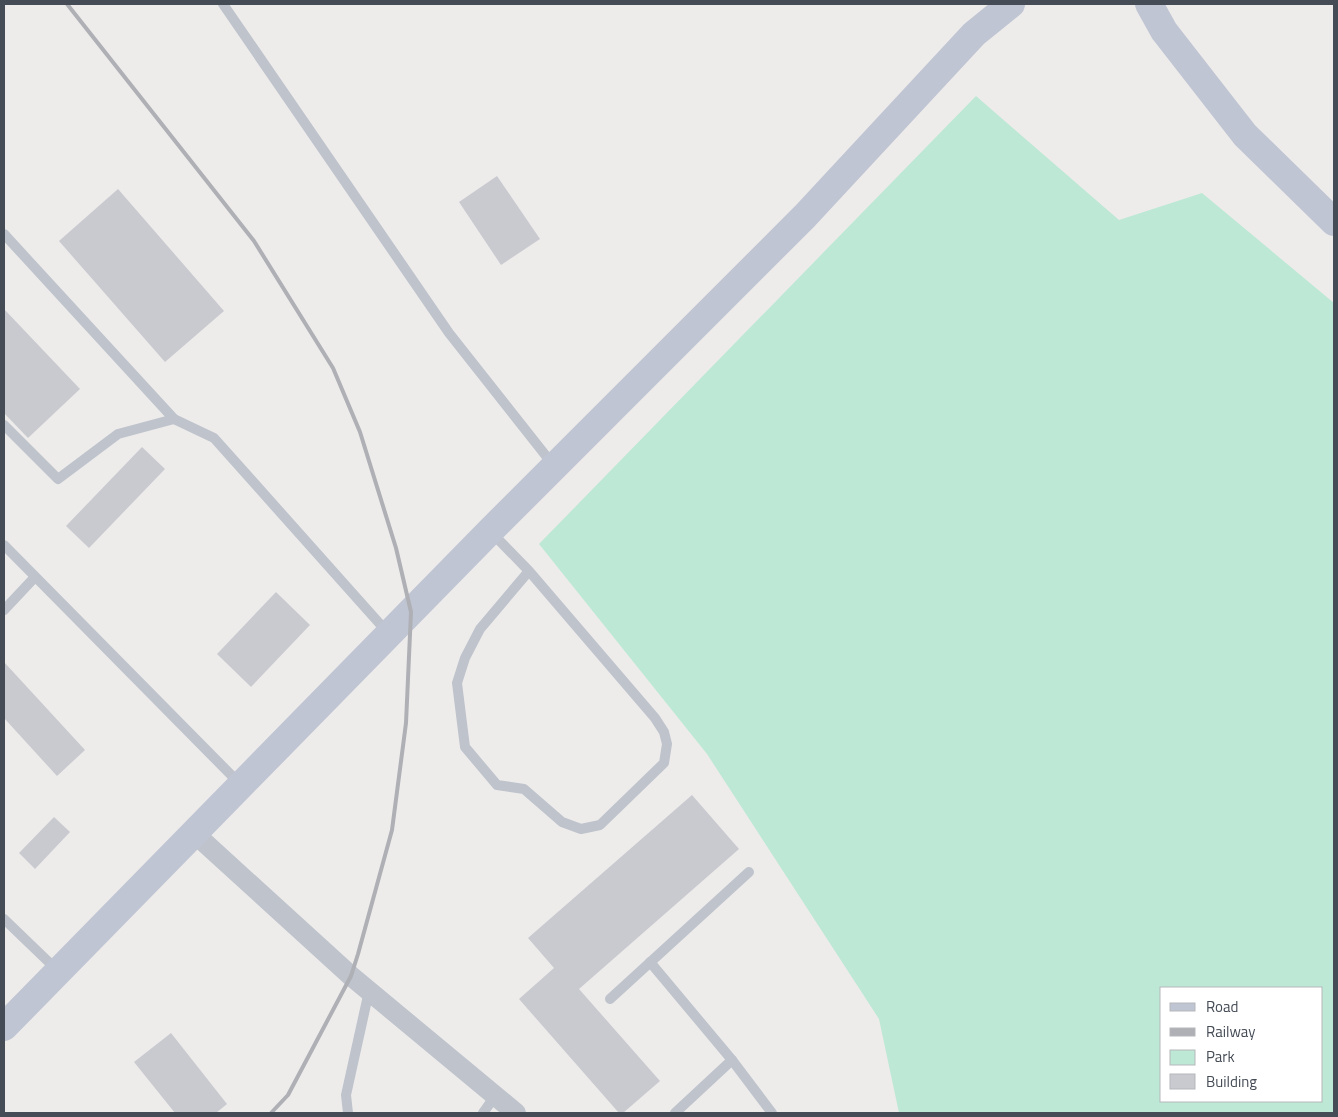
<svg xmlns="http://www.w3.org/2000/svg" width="1338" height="1117" viewBox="0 0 1338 1117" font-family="'Titillium Web',sans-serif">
  <rect width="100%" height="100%" fill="#eeeceb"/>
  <!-- green -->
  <path fill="#bde8d5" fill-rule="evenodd" d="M976,96L1119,220L1202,193L1334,303V1113H899L879,1019L707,754L539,544ZM1162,988H1322V1101H1162Z"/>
  <!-- building -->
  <g fill="#c9cad0">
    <path d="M497,176L540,239L501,265L459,202Z"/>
    <path d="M118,189L224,311L165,362L59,241Z"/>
    <path d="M4,309L80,389L28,438L4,413Z"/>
    <path d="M142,447L165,469L89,548L66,526Z"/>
    <path d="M276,592L310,625L251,687L217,654Z"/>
    <path d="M4,662L85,750L57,776L4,718Z"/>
    <path d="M692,795L739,849L579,989L660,1081L623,1113H619L519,999L554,968L528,938Z"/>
    <path d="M54,817L70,832L35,869L19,853Z"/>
    <path d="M171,1033L227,1104L216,1113H175L134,1062Z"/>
  </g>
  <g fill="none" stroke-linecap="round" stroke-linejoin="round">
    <!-- lane -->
    <g stroke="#bec3cc" stroke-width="10">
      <path d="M223,4L449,333L554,466"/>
      <path d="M4,234L174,419L214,438L388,633"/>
      <path d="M4,425L58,479L118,434L174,419"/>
      <path d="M491,532L529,571L655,718L664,732L667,744L664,763L600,825L581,829L562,822L524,789L497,785L465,747L457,683L465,658L480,629L529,571"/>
      <path d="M4,545L241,785"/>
      <path d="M4,610L35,577"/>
      <path d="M4,919L57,970"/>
      <path d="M650,962L732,1060L772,1113"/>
      <path d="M610,999L749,872"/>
      <path d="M348,1113L346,1095L369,991"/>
      <path d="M483,1113L495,1096"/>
      <path d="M675,1113L732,1060"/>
    </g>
    <!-- street -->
    <path stroke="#bec3cc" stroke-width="20" d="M194,833L351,976L516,1113"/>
    <!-- secondary -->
    <g stroke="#c0c5d3" stroke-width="28">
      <path d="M1149,4L1164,31L1245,135L1334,222"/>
      <path d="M4,1027L490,531L805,216L974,34L1011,4"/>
    </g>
    <!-- rail -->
    <path stroke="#aeb0b5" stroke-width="4" d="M67,4L254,241L333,368L360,432L396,548L411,612L406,723L392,830L358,954L351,976L288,1095L271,1113"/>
  </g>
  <!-- border -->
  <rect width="1338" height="1117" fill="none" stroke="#464c56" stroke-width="10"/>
  <!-- legend -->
  <rect x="1160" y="987" width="162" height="115" fill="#ffffff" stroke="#b5b7bb"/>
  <rect x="1170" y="1003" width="25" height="8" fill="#c0c5d3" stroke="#b5b7bb"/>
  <text x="1206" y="1012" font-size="15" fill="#464c56">Road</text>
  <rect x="1170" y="1028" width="25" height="8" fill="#aeb0b5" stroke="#b5b7bb"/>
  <text x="1206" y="1037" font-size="15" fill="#464c56">Railway</text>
  <rect x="1170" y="1050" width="25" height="15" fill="#bde8d5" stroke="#b5b7bb"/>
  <text x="1206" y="1062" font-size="15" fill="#464c56">Park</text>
  <rect x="1170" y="1074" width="25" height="15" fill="#c9cad0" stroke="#b5b7bb"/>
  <text x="1206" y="1087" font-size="15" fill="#464c56">Building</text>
</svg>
